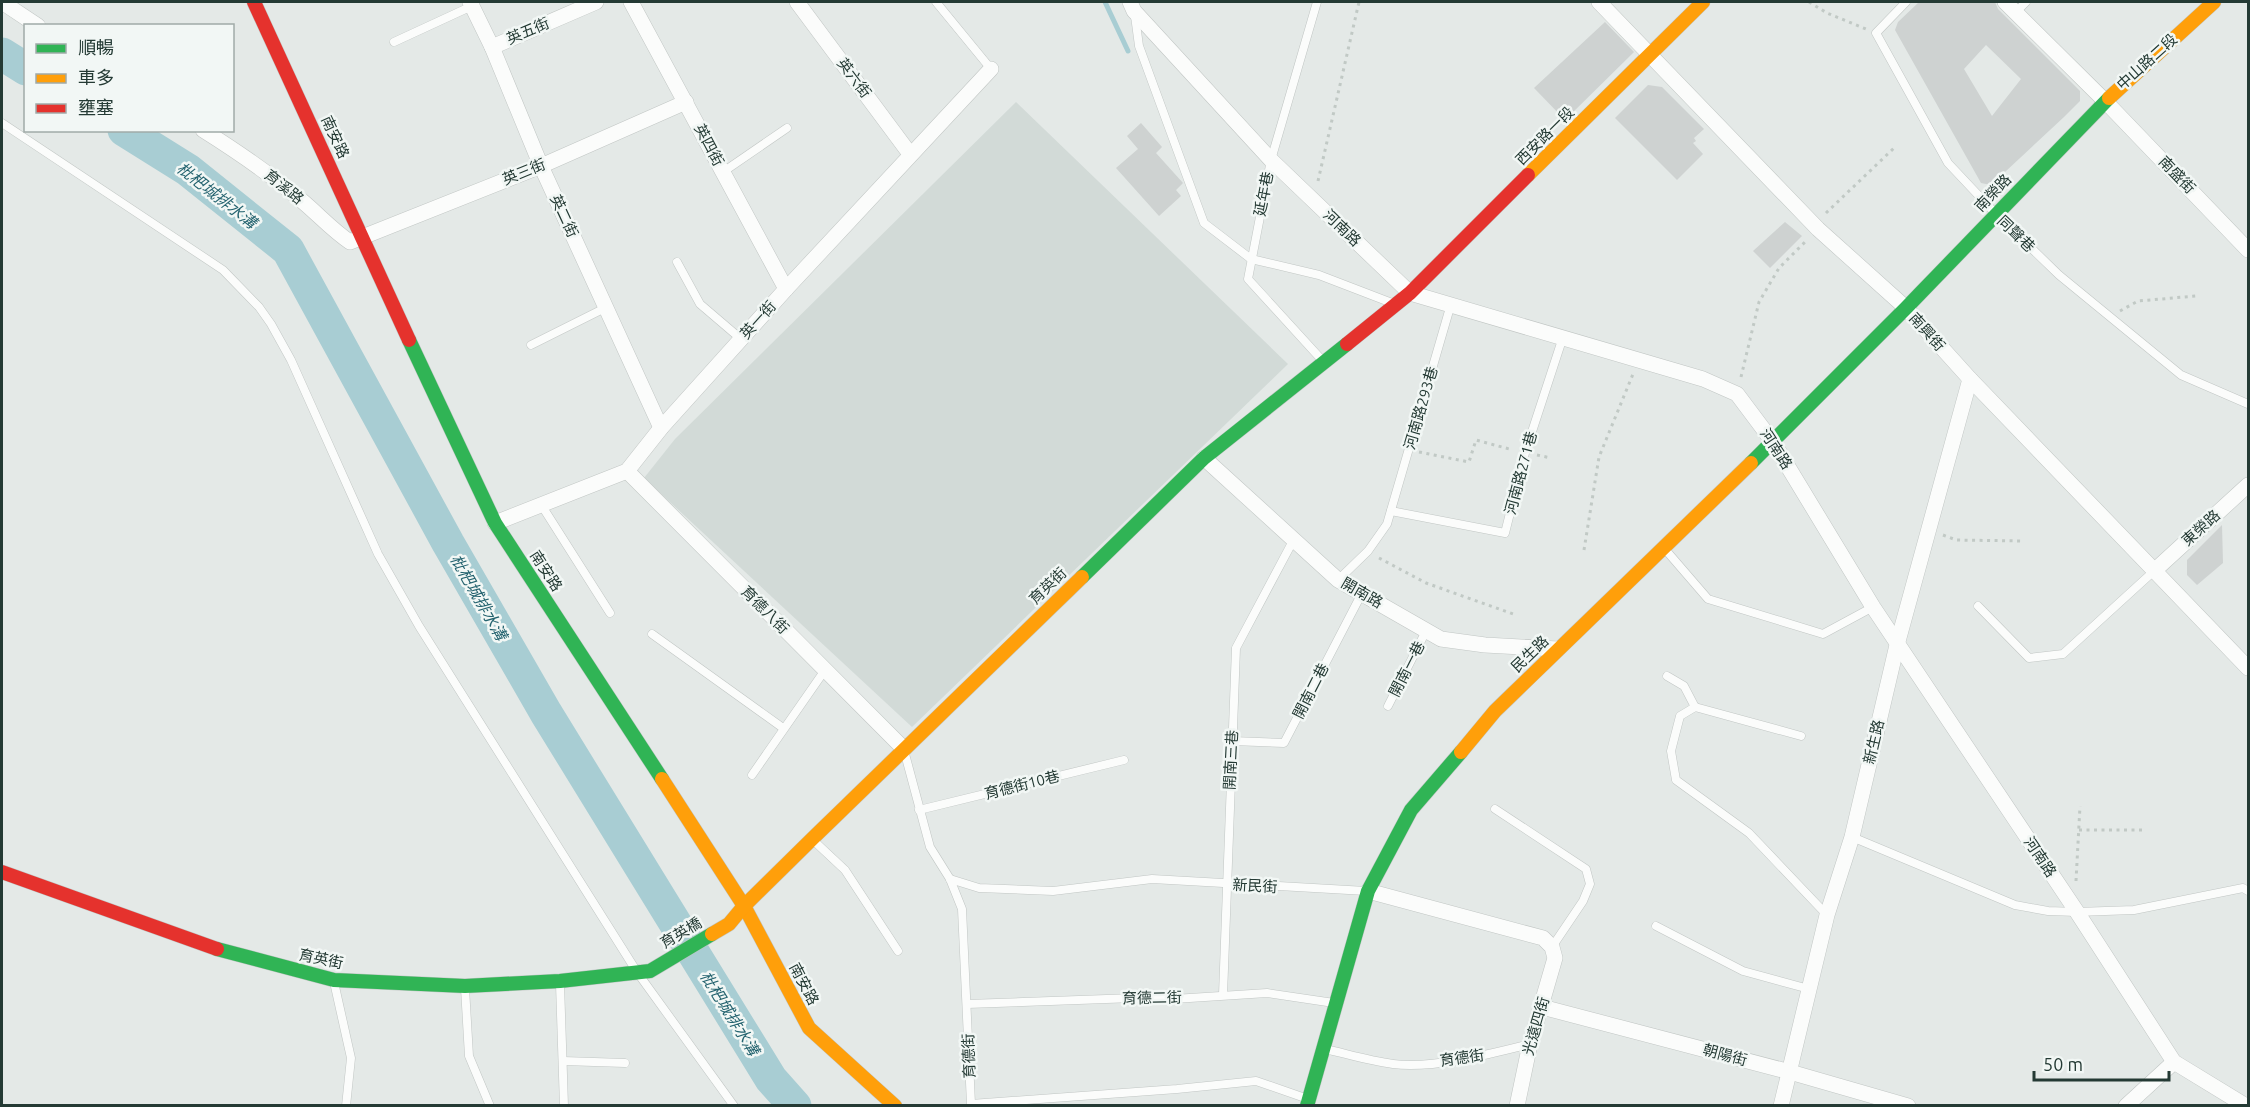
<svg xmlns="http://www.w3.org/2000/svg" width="2250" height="1107" viewBox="0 0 2250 1107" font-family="Ubuntu,'Noto Sans TC',sans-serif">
  <rect width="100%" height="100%" fill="#e4e9e7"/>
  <!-- built -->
  <path fill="#d2dad7" d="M1016,102L1288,364L912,727L644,478L675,439Z"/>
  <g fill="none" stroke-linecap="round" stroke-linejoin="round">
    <!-- stream -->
    <path stroke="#a8cdd3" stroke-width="5" d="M1105,2L1128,51"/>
    <!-- river -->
    <g stroke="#a8cdd3" stroke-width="33">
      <path d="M2,54L26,69"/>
      <path d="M124,130L188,170L288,250L448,543L546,713L771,1079L795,1106"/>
    </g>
  </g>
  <!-- building -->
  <g fill="#ced2d1" fill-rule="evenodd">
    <path d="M1919,2H1995L1998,9L2080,91V101L2064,117L1991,185L1981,183L1895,30L1898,22ZM1986,45L2021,79L1992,116L1964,69Z"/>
    <path d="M1605,22L1634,52L1565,120L1534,88Z"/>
    <path d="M1648,85L1662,87L1704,129L1694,138L1696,141L1693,143L1703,154L1677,180L1615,118Z"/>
    <path d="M1141,123L1162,147L1156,153L1183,183L1176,190L1181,196L1159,216L1116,168L1138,149L1127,136Z"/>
    <path d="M1785,222L1802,236L1770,268L1753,251Z"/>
    <path d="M2222,525L2223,563L2197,585L2187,575V560Z"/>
  </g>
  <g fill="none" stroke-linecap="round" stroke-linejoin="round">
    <defs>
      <g id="lane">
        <path d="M936,2L991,69"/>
        <path d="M1317,2L1271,160L1248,279L1321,359"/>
        <path d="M1906,2L1876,33L1948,163L1996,214L2059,275L2181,375L2248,404"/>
        <path d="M2015,13L2026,2"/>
        <path d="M1135,16L1139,46L1204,223L1251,259L1319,275L1392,303"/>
        <path d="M394,42L472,6"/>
        <path d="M2,123L223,270L259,307L271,324L291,360L378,554L419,626L637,972L734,1106"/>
        <path d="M723,172L787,128"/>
        <path d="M677,262L700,304L741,339"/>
        <path d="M531,345L607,307"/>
        <path d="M542,506L610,613"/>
        <path d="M1391,511L1505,533L1525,453L1563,337"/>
        <path d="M1664,548L1708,599L1823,634L1873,607"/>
        <path d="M1338,580L1368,551L1387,524L1451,304"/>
        <path d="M1978,606L2029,658L2063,654L2154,571"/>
        <path d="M652,634L783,728"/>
        <path d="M1667,676L1684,686L1695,707"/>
        <path d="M1388,706L1426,631"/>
        <path d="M1801,736L1695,707L1680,716L1671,751L1676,780L1749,833L1827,915"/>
        <path d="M1232,741L1284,743L1362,593"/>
        <path d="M905,754L930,847L950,879L962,909L971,1104L1177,1089L1256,1081L1308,1099"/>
        <path d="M752,775L825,670"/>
        <path d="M1495,809L1586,869L1590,884L1583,901L1552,947"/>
        <path d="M919,810L1124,760"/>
        <path d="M1852,837L2015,905L2048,911L2077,912L2134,910L2243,888L2248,891"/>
        <path d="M814,841L845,870L898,951"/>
        <path d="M950,879L979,888L1053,891L1152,879L1366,891"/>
        <path d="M1656,926L1743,971L1809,989"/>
        <path d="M334,982L351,1058L346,1106"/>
        <path d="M560,984L564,1106"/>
        <path d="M465,988L469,1056L490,1106"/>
        <path d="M1223,995L1236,648L1294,539"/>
        <path d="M967,1004L1162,997L1174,999L1267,993L1334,1003"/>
        <path d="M1325,1049C1347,1054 1370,1061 1393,1064C1433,1069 1490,1054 1530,1044"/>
        <path d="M563,1061L625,1063"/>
      </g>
      <g id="street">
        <path d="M2,2L38,26"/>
        <path d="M470,2L492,47L541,166L661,428"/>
        <path d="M631,2L786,289"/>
        <path d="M797,2L910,154"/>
        <path d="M1130,2L1134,11L1271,160L1410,293L1703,379L1737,394L1773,442L1873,607L2077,912L2174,1062L2246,1106"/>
        <path d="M1599,2L1818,229L1906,308L1970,379L2248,668"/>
        <path d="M2005,2L2105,101L2248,250"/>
        <path d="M492,47L596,2"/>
        <path d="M203,130C238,152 270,174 301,200C318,214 332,230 350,242L541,166L686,102"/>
        <path d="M1204,458L1338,580L1441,639L1485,645L1558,649"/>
        <path d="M627,471L904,749"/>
        <path d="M495,523L627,471L661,428L786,289L991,69"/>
        <path d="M2154,571L2248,485"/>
        <path d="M1368,891L1543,938L1552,947L1555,958L1530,1044L1517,1106"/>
        <path d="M1542,1007L1790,1072L1908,1106"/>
        <path d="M1781,1106L1827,915L1852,837L1897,645L1970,379"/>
        <path d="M2126,1106L2174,1062"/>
      </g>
      <g id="fast">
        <path d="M409,340L495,523L662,779"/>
        <path d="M1751,463L1906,308L2109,98"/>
        <path d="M1082,577L1204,458L1347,344"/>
        <path d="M217,949L334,980L465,986L560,981L650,971L712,934"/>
        <path d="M1307,1106L1368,891L1411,810L1461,752"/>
      </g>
      <g id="slow">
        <path d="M2109,98L2214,2"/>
        <path d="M1528,175L1703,2"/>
        <path d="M1461,752L1495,711L1751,463"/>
        <path d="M662,779L744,906L809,1028L895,1106"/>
        <path d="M712,934L729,924L744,906L812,839L1082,577"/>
      </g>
      <g id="jam">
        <path d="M254,2L409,340"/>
        <path d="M1347,344L1410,293L1528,175"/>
        <path d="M2,872L217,949"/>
      </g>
    </defs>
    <!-- lane casing -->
    <use href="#lane" stroke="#c1c6c4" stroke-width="9"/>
    <!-- street casing -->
    <use href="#street" stroke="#c1c6c4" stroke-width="16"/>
    <!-- fast casing -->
    <use href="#fast" stroke="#c0c6c4" stroke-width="15"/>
    <!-- slow casing -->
    <use href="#slow" stroke="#c0c6c4" stroke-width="15"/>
    <!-- jam casing -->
    <use href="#jam" stroke="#c0c6c4" stroke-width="15"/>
    <!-- path -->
    <g stroke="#c1c9c5" stroke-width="3" stroke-dasharray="3 4.5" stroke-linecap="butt">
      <path d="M1809,2L1827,13L1866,29"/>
      <path d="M1318,181L1359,2"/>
      <path d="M1826,213L1894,148"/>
      <path d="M2120,311L2138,301L2196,296"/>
      <path d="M1741,377L1759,302L1779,268L1806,241"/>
      <path d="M1419,452L1469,462L1476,440L1513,450"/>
      <path d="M1537,455L1551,458"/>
      <path d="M1943,535L1956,540L2024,541"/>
      <path d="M1584,550L1599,457L1633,374"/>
      <path d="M1379,558L1426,583L1516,615"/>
      <path d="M2079,830H2145"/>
      <path d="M2076,881L2080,806"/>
    </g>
    <!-- lane -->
    <use href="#lane" stroke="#fbfcfb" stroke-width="8"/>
    <!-- street -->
    <use href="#street" stroke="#fbfcfb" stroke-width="15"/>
    <!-- fast -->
    <use href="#fast" stroke="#30b455" stroke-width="14"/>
    <!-- slow -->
    <use href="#slow" stroke="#ff9f0a" stroke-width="14"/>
    <!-- jam -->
    <use href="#jam" stroke="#e5322d" stroke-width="14"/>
  </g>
  <g text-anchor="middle" stroke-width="5" stroke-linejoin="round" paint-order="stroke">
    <!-- street labels -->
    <g font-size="15" fill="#243a34" stroke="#f2f7f5">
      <text transform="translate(528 31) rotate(-23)" y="5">英五街</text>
      <text transform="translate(2147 62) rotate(-42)" y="5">中山路二段</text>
      <text transform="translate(854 78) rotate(53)" y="5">英六街</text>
      <text transform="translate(1545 136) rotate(-45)" y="5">西安路一段</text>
      <text transform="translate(335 137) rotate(65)" y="5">南安路</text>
      <text transform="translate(709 145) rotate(62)" y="5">英四街</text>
      <text transform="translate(524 172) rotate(-22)" y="5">英三街</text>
      <text transform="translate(2177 175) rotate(46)" y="5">南盛街</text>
      <text transform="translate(284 187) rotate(39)" y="5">育溪路</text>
      <text transform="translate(1993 193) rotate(-46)" y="5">南榮路</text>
      <text transform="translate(1264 194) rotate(-79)" y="5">延年巷</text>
      <text transform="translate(564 216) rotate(65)" y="5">英二街</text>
      <text transform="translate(1342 228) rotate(44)" y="5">河南路</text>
      <text transform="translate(2016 234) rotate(44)" y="5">同聲巷</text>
      <text transform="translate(758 320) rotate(-48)" y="5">英一街</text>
      <text transform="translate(1927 332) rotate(48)" y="5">南興街</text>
      <text transform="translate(1421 408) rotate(-74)" y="5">河南路293巷</text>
      <text transform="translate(1776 449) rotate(57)" y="5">河南路</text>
      <text transform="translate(1521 473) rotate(-75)" y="5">河南路271巷</text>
      <text transform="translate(2201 528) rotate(-42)" y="5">東榮路</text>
      <text transform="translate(546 571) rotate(57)" y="5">南安路</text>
      <text transform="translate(1048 586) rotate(-44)" y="5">育英街</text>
      <text transform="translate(1362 593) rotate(30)" y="5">開南路</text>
      <text transform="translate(765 610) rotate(45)" y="5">育德八街</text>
      <text transform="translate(1530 654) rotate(-44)" y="5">民生路</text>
      <text transform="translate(1407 669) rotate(-63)" y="5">開南一巷</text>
      <text transform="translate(1311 691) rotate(-63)" y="5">開南二巷</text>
      <text transform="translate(1874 742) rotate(-77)" y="5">新生路</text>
      <text transform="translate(1231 760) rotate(-87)" y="5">開南三巷</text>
      <text transform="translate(1022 785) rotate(-14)" y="5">育德街10巷</text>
      <text transform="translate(2040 857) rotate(56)" y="5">河南路</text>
      <text transform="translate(1255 886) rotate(3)" y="5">新民街</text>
      <text transform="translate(681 933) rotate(-31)" y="5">育英橋</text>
      <text transform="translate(321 959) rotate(12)" y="5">育英街</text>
      <text transform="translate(804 984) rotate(62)" y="5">南安路</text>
      <text transform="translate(1152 998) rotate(-1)" y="5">育德二街</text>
      <text transform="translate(1536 1026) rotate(-74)" y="5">光遠四街</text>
      <text transform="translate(1725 1055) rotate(15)" y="5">朝陽街</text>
      <text transform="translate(969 1056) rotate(-92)" y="5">育德街</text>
      <text transform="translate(1462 1058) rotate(-8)" y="5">育德街</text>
    </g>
    <!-- water labels -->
    <g font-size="16" font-style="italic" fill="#24636f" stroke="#f2f7f5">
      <text transform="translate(217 195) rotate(38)" y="6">枇杷城排水溝</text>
      <text transform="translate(479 597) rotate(60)" y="6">枇杷城排水溝</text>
      <text transform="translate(730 1013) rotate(58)" y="6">枇杷城排水溝</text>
    </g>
  </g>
  <!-- border -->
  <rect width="2250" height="1107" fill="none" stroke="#243a34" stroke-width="6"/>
  <!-- legend -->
  <rect x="24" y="24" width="210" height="108" fill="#f2f7f5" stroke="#a0aba8" stroke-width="1.5"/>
  <rect x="36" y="44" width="30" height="9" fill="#30b455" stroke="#a0aba8" stroke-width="1.5"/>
  <text x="78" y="54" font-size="18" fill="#243a34">順暢</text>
  <rect x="36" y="74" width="30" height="9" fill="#ff9f0a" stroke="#a0aba8" stroke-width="1.5"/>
  <text x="78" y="84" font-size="18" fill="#243a34">車多</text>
  <rect x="36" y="104" width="30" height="9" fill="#e5322d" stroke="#a0aba8" stroke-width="1.5"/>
  <text x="78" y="114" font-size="18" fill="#243a34">壅塞</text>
  <!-- scale -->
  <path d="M2034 1071v9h135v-9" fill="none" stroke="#243a34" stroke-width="3"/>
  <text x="2043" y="1071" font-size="18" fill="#243a34" stroke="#f2f7f5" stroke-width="4.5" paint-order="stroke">50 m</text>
</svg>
